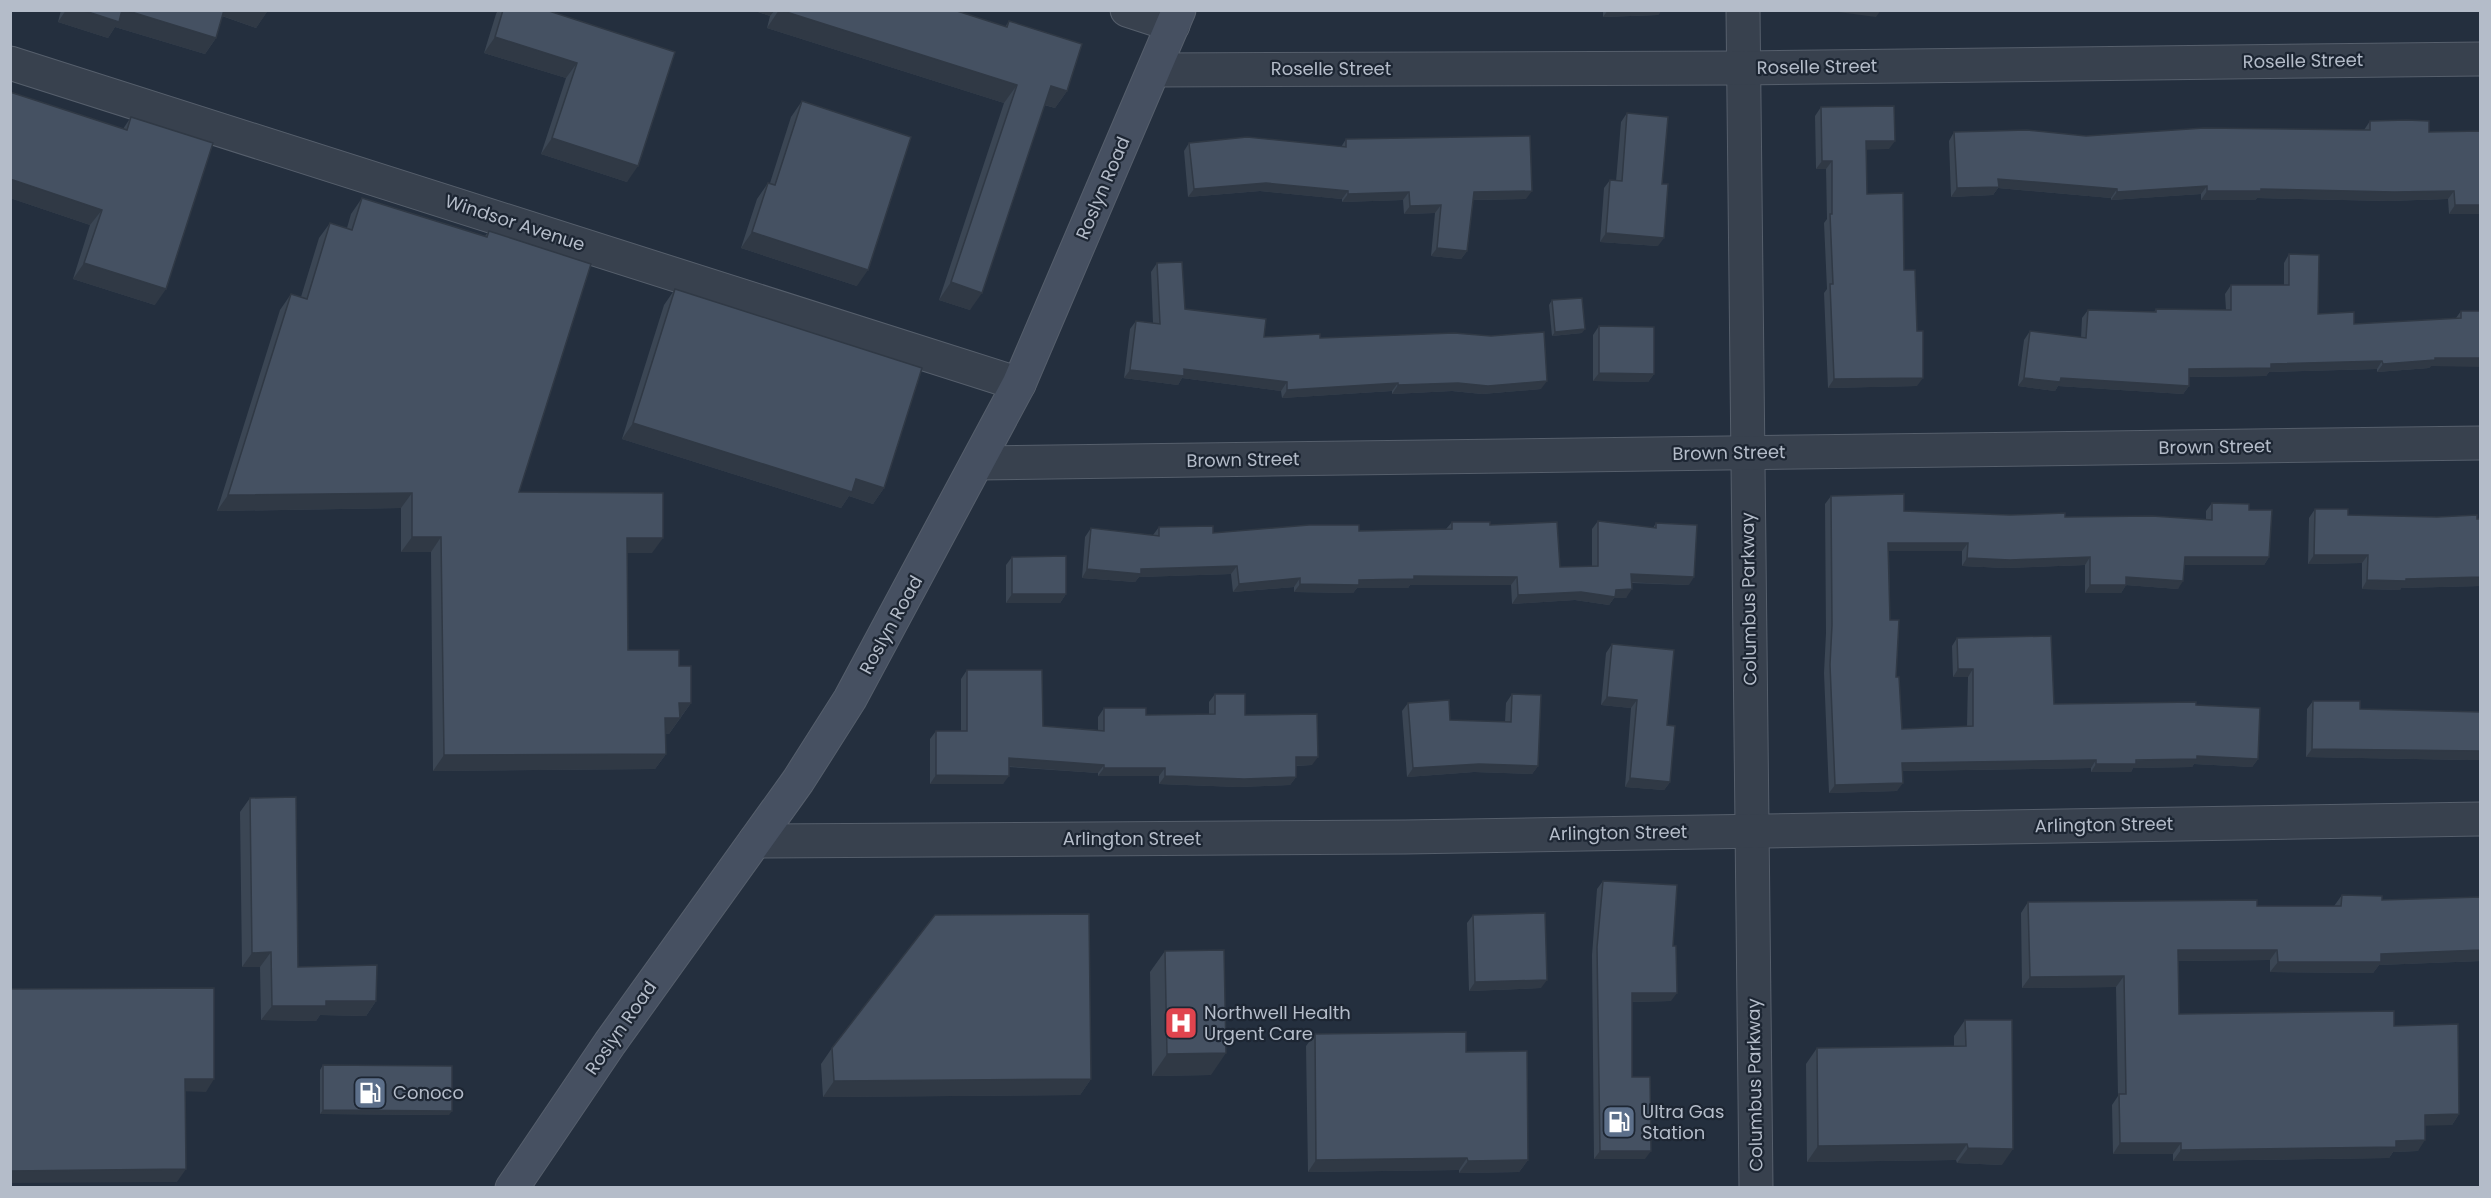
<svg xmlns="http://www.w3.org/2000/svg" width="2491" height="1198" viewBox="0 0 2491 1198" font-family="Poppins,sans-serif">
  <rect width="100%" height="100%" fill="#242f3e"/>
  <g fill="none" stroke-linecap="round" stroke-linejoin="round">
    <defs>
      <g id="street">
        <path d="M1127,10L1173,25"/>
        <path d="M1743,10L1756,1188"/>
        <path d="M10,63L1019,384"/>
        <path d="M1154,70L1743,68L2480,59"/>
        <path d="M978,463L2480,443"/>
        <path d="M755,841L1405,837L2480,819"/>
      </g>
      <path id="secondary" d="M512,1188L610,1043L798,781L850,699L1019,384L1179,10"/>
    </defs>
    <!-- street casing -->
    <use href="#street" stroke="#565f6c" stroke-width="35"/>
    <!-- secondary casing -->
    <use href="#secondary" stroke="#565f6c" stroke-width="35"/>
    <!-- street -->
    <use href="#street" stroke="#38414e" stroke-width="33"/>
    <!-- secondary -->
    <use href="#secondary" stroke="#465061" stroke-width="33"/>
  </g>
  <!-- wall -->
  <g fill="#3b4654">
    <path d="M61,10H268L256,28L222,16L216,38L205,54L115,27L108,38L58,22Z"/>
    <path d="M498,10H546L675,52L627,182L541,154L566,78L484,53L496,14Z"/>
    <path d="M752,10H954L1005,27L1009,21L1067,91L1055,108L1044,105L970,310L939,300L1004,103L767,28L770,16Z"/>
    <path d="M1603,10H1662L1658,15L1603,17Z"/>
    <path d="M10,92L123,129L131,117L155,305L73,279L90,225L10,198Z"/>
    <path d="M802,101L857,286L741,248L757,199L768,183H770L791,117Z"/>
    <path d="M1821,107L1889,149H1866L1867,194L1904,270L1917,386L1828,388L1824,293L1827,289L1824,223L1827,219L1826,169H1816L1815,116Z"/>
    <path d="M1627,113L1658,246L1600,242L1604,188L1610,180L1616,181L1621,122Z"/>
    <path d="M2370,121L2429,132L2481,214H2449L2448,199L2388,201L2257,198L2255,200H2201V194L2111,200V198L1998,188L1993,195L1951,197L1949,141L1954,132L2086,136L2364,130Z"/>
    <path d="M1346,139L1526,199L1473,200L1467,251L1461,259L1431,256L1435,213L1404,214L1403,200L1342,202V199L1260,191L1188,197L1184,151L1189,143L1341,147Z"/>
    <path d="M362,198L485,236L489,231L519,492L652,553H627L628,650L679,666L691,703L669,734H665L666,754L655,769L433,771L431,552H401V508L217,511L280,310L291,294L301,297L319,238L330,223L347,228L351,214Z"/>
    <path d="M2289,254L2318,314L2354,324L2456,318L2461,311H2481L2429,368L2377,372V369L2269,372L2266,376L2189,377V386L2183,394L2058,386L2055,391L2018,386L2024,340L2030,331L2081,338L2082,318L2088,310L2154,312L2156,309L2226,310L2225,294L2231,285H2284V263Z"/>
    <path d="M1157,263L1185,309L1264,337L1320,338L1541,389L1482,394L1452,391L1392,394V391L1282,398L1281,391L1182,378L1178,385L1124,378L1130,329L1136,321L1153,323L1151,272Z"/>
    <path d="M675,289L884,488L873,504L849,496L841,508L622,439L664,305Z"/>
    <path d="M1552,300L1582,333L1552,336L1549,305Z"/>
    <path d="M1599,326L1654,374L1648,382L1593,381V335Z"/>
    <path d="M1831,496L1904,511L2065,517L2206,519V511L2212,503L2249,510L2269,557L2264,565H2184L2178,589L2126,585L2121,593H2085V565L2005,568L1962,566V551H1889L1890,620L1902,729L1967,727L1968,677H1953L1952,646L1957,638L2054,704L2196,705L2258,759L2252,767L2194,764L2192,767L2133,768L2131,772H2091V768L1902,771L1897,791L1829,793L1824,673L1826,633L1825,504Z"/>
    <path d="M2315,509L2348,515L2481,519V586L2401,588L2400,590L2362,589V563L2308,564L2309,518Z"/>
    <path d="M1598,521L1653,528L1656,523L1689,585L1632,583L1626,598H1614L1609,605L1575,600L1512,604L1511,585H1410L1408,588H1357L1353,593L1294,592V587L1233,592L1231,574L1139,577L1135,582L1082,578L1085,537L1091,528L1153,535L1159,527L1213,533L1446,529L1452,522L1490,525L1560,567L1592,566V529Z"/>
    <path d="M1012,557L1066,594L1060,603H1006V565Z"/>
    <path d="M1612,644L1667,725L1670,782L1664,790L1625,787L1631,708L1601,705L1606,653Z"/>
    <path d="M967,670L1043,726L1098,730V717L1104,708L1146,715H1209V702L1215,694L1312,765L1296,766V777L1290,785L1238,787L1159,784V776H1098V773L1009,767L1003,784H930V739L936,731H961V679Z"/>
    <path d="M1512,694L1538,766L1532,774L1474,772L1407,777L1402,711L1408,703L1450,720L1505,722L1506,703Z"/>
    <path d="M2313,701L2360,709L2468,760L2306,757L2307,709Z"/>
    <path d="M250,798L298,967L376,1001L366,1016L320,1015L316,1021L261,1020L260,967H242L240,812Z"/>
    <path d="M1603,881L1673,946L1671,1001L1632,1002V1077L1645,1159H1594L1592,955L1597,889Z"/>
    <path d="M2342,895L2382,900L2481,897V961L2379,965L2373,973L2270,972V960L2178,961L2179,1014L2394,1026L2459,1114L2452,1125H2425L2418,1151L2393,1152L2389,1158L2173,1161V1154H2113L2112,1105L2118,1096L2116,987L2022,988L2021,913L2028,902L2257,906H2334Z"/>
    <path d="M1473,915L1541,988L1469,991L1467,923Z"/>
    <path d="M1165,951L1211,1075L1152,1076L1150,972Z"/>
    <path d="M1965,1020L2002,1165L1957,1163L1956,1160L1807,1162L1806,1064L1817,1048L1954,1047V1036Z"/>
    <path d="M1315,1034L1466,1052L1528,1160L1519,1172L1459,1173V1170L1308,1172L1306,1046Z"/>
    <path d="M832,1048L1091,1079L1080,1095L823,1097L821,1064Z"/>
    <path d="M323,1065L449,1115L320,1114V1070Z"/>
  </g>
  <!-- shaded-wall -->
  <g fill="#303945">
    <path d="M66,10H125L216,38L205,54L115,27L108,38L58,22Z"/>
    <path d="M219,10H263L267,12L256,28L217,14Z"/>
    <path d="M752,10H775L770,16Z"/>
    <path d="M779,10H780L1017,85L1004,103L767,28Z"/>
    <path d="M1492,10H1524L1523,12H1492Z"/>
    <path d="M1608,10H1662L1658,15L1603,17Z"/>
    <path d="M1823,10H1881L1876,17Z"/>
    <path d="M495,37L577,63L566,78L484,53Z"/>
    <path d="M1051,86L1067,91L1055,108L1039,103Z"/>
    <path d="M552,138L638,166L627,182L541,154Z"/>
    <path d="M1866,141H1895L1889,149L1860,150Z"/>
    <path d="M1822,161H1832L1826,169H1816Z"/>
    <path d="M10,179L102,210L90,225L10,198Z"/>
    <path d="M1998,179L2117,189L2111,198L1998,188L1993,195L1951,197L1957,188Z"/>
    <path d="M1266,183L1348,191L1342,199L1260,191L1188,197L1194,189Z"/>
    <path d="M2207,186L2201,194L2111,200L2117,192Z"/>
    <path d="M2261,189L2454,191L2448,199L2388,201L2257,198L2255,200H2201L2207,191Z"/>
    <path d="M1532,191L1526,199L1468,200L1474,192Z"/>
    <path d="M1409,192L1403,200L1342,202L1348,194Z"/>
    <path d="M1441,205L1435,213L1404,214L1410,206Z"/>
    <path d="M2455,205H2481V214H2449Z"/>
    <path d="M752,232L868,270L857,286L741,248Z"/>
    <path d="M1606,233L1664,238L1658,246L1600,242Z"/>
    <path d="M1437,248L1467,251L1461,259L1431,256Z"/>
    <path d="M84,263L166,289L155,305L73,279Z"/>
    <path d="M951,282L982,293L970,310L939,300Z"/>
    <path d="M1585,329L1582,333L1552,336L1555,332Z"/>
    <path d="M2435,358H2481V367L2431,366L2429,368L2377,372L2383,364Z"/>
    <path d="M2382,361L2377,369L2269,372L2266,376L2183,377L2189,369L2271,364Z"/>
    <path d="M1184,369L1287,382L1281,391L1182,378L1178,385L1124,378L1130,370Z"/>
    <path d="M1599,373L1654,374L1648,382L1593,381Z"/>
    <path d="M1923,378L1917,386L1828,388L1834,379Z"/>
    <path d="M2024,378H2061L2189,386L2183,394L2058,386L2055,391L2018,386Z"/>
    <path d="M1547,381L1541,389L1482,394L1452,391L1392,394L1398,385L1458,383Z"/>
    <path d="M1398,383L1392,391L1282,398L1287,390Z"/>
    <path d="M633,423L856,479L884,488L873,504L849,496L841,508L622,439Z"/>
    <path d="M412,493L401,508L217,511L228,495Z"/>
    <path d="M412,537H441L431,552H401Z"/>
    <path d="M627,538H663L652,553H616Z"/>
    <path d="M1888,543H1968L1962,551H1883Z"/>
    <path d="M2314,555H2368L2362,563L2308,564Z"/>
    <path d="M2090,557L2085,565L2005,568L1962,566L1967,558Z"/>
    <path d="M2185,557H2269L2264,565H2179Z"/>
    <path d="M1237,566L1231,574L1139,577L1135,582L1082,578L1087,569H1141Z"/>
    <path d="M1631,574L1694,577L1689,585L1626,582Z"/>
    <path d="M1414,576L1517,577L1511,585H1410L1408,588H1357L1353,593L1294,592L1300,584Z"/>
    <path d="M2126,577L2183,581L2178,589L2126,585L2121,593H2085L2090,585Z"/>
    <path d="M2481,577V586L2401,588L2400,590L2362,589L2367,580Z"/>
    <path d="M1300,578L1294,587L1233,592L1239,584Z"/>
    <path d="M1632,589L1626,598H1614L1609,605L1575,600L1512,604L1518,595Z"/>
    <path d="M1012,594H1066L1060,603H1006Z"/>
    <path d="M1958,669H1973L1968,677H1953Z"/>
    <path d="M1607,697L1637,700L1631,708L1601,705Z"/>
    <path d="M679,703H691L680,718Z"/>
    <path d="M665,718H680L669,734H655Z"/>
    <path d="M2312,749L2481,751V760H2468L2306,757Z"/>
    <path d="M666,754L655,769L433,771L444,755Z"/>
    <path d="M2197,756L2258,759L2252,767L2194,764L2192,767L2133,768L2131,772H2091L2096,764Z"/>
    <path d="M1296,757H1318L1312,765L1290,766Z"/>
    <path d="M1009,758L1104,765L1098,773L1003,766Z"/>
    <path d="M2096,760L2091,768L1896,771L1902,763Z"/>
    <path d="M1479,764L1538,766L1532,774L1474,772L1407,777L1413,768Z"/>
    <path d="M1104,768H1165L1159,776H1098Z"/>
    <path d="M936,775L1009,776L1003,784H930Z"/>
    <path d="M1165,776L1296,777L1290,785L1238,787L1159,784Z"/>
    <path d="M1630,778L1670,782L1664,790L1625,787Z"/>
    <path d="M1903,783L1897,791L1829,793L1835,785Z"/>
    <path d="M2178,950H2277L2270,960L2171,961Z"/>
    <path d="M2481,950V961L2379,965L2373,973L2270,972L2278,962L2381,954Z"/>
    <path d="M271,952L260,967H242L252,953Z"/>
    <path d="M2124,976L2116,987L2022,988L2030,977Z"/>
    <path d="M1547,980L1541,988L1469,991L1475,982Z"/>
    <path d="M1632,993H1677L1671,1001L1626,1002Z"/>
    <path d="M326,1001H376L366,1016L320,1015L316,1021L261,1020L272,1006Z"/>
    <path d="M1226,1053L1211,1075L1152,1076L1167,1054Z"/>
    <path d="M185,1079H214L206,1092L176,1091Z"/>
    <path d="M1091,1079L1080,1095L823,1097L834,1081Z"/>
    <path d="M323,1110L452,1111L449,1115L320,1114Z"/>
    <path d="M2459,1114L2452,1125L2417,1126L2425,1115Z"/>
    <path d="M2425,1140L2418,1151L2393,1152L2389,1158L2173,1161L2181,1150Z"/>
    <path d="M2120,1143H2181L2173,1154H2113Z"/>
    <path d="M1967,1144L1956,1160L1807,1162L1818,1146Z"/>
    <path d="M1968,1148L2013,1149L2002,1165L1957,1163Z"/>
    <path d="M1600,1151H1651L1645,1159H1594Z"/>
    <path d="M1467,1158L1459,1170L1308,1172L1316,1160Z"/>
    <path d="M1528,1160L1519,1172L1459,1173L1468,1161Z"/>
    <path d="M186,1169L177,1182L10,1183V1171Z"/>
  </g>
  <!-- building -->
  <g fill="#455162" stroke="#303945" stroke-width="1.5">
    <path d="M82,10H122L119,22Z"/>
    <path d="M125,10H224L216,38Z"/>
    <path d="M503,10H546L675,52L638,166L552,138L577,63L495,37Z"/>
    <path d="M780,10H954L1007,27L1009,21L1082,44L1067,91L1051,86L982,293L951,282L1017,85Z"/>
    <path d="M10,92L127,130L131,117L213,143L166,289L84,263L102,210L10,179Z"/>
    <path d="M802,101L911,137L868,270L752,232L768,183L775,185Z"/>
    <path d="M1894,106L1895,141H1866L1867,194L1903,193L1904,270H1915L1917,331H1923V378L1834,379L1830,284H1833L1830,214H1832V161H1822L1821,107Z"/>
    <path d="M1627,113L1668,117L1662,184H1668L1664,238L1606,233L1610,180L1622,181Z"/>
    <path d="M2407,120L2429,121V132L2481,131V205H2455L2454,191L2394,192L2261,189V191H2207V186L2117,192V189L1998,179L1999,187L1957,188L1954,132L2027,130L2086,136L2204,128L2370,130V121Z"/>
    <path d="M1530,136L1532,191L1474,192L1467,251L1437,248L1441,205L1410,206L1409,192L1348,194V191L1266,183L1194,189L1189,143L1247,137L1346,147V139Z"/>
    <path d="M362,198L487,237L489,231L591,264L519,492L663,493V538H627L628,650H679V666H691V703H679L680,718H665L666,754L444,755L441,537H412V493L228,495L291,294L307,299L330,223L352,230Z"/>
    <path d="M2289,254L2319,255L2318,314L2354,312V324L2461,318V311H2481V358H2435V360L2383,364L2382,361L2271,364V368L2189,369V386L2061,378L2060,382L2024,378L2030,331L2086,338L2088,310L2156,312V309L2231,310V285H2289Z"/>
    <path d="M1182,262L1185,309L1266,319L1264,337L1320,334V338L1454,333L1491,336L1544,332L1547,381L1488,386L1458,383L1398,385V383L1287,390V382L1184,369V376L1130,370L1136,321L1160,324L1157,263Z"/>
    <path d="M675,289L922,368L884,488L856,479L852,492L633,423Z"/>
    <path d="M1582,298L1585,329L1555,332L1552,300Z"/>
    <path d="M1599,326L1654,327V374L1599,373Z"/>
    <path d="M1904,494V511L2010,515L2065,513V517L2152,516L2212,520V503L2249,504V510H2272L2269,557H2185L2183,581L2126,577V585H2090V557L2010,560L1967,558L1968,543H1888L1890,620H1899L1896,677H1899L1902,729L1973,726V669H1958L1957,638L2051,636L2054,704L2196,702V705L2260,708L2258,759L2197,756V759L2136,760V764H2096V760L1902,763L1903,783L1835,785L1830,665L1832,625L1831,496Z"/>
    <path d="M2315,509H2348V515L2437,517L2477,515V519H2481V577L2406,579V581L2367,580L2368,555H2314Z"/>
    <path d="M1598,521L1656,528V523L1697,525L1694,577L1631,574L1632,589L1616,590L1615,597L1581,592L1518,595L1517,577L1414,576V579L1359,580V585L1300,584V578L1239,584L1237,566L1141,569V574L1087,569L1091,528L1159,536V527L1213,526V533L1309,525H1359V531L1452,529V522H1490V525L1557,522L1560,567L1598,566Z"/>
    <path d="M1066,556V594H1012V557Z"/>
    <path d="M1612,644L1674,650L1667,725L1675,726L1670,782L1630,778L1637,700L1607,697Z"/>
    <path d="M967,670H1042L1043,726L1104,731V708H1146V715L1215,714V694H1245V715L1317,714L1318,757H1296V777L1244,779L1165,776V768H1104V765L1009,758V776L936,775V731H967Z"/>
    <path d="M1512,694L1541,695L1538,766L1479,764L1413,768L1408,703L1449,700L1450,720L1511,722Z"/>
    <path d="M2313,701H2360V709L2481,712V751L2312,749Z"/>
    <path d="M296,797L298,967L377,965L376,1001H326V1006H272L271,952L252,953L250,798Z"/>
    <path d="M1603,881L1677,885L1673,946H1676L1677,993H1632V1077H1650L1651,1151H1600L1597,947Z"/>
    <path d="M2342,895L2382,896V900L2481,897V950L2381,954V962H2278L2277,950H2178L2179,1014L2394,1011V1026L2458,1024L2459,1114L2425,1115V1140L2396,1141V1147L2181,1150V1143H2120L2119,1094H2126L2124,976L2030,977L2028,902L2257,900V906H2341Z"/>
    <path d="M1545,913L1547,980L1475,982L1473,915Z"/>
    <path d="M1089,914L1091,1079L834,1081L832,1048L935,915Z"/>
    <path d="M1224,950L1226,1053L1167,1054L1165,951Z"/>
    <path d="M214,988V1079H185L186,1169L10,1171V989Z"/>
    <path d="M1965,1020H2012L2013,1149L1968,1148L1967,1144L1818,1146L1817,1048L1966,1046Z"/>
    <path d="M1466,1032V1052L1527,1051L1528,1160L1468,1161L1467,1158L1316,1160L1315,1034Z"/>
    <path d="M323,1065L452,1066V1111L323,1110Z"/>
  </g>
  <!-- icons -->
  <defs>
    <symbol id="hospital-square" viewBox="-11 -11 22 22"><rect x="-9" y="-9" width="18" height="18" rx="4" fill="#e0444e" stroke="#1d2633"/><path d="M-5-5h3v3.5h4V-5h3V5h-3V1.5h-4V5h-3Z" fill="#fff"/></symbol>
    <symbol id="fuel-square" viewBox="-11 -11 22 22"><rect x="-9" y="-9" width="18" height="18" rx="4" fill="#5c6f8a" stroke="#1d2633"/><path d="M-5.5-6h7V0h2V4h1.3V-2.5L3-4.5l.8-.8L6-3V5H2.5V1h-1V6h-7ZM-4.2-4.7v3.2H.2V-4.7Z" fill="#fff"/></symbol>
  </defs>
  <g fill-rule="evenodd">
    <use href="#hospital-square" x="1162" y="1004" width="38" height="38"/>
    <use href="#fuel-square" x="351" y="1074" width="38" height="38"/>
    <use href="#fuel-square" x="1600" y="1103" width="38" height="38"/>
  </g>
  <g text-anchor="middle" stroke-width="4.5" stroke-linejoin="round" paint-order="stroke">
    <!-- street labels -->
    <g font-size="18" fill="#b4bcc9" stroke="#1d2633">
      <text transform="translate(2303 61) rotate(-1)" y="6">Roselle Street</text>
      <text transform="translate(1817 67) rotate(-1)" y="6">Roselle Street</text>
      <text x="1331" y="75">Roselle Street</text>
      <text transform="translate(1103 188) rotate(-67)" y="6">Roslyn Road</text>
      <text transform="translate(515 223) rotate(18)" y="6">Windsor Avenue</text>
      <text transform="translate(2215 447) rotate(-1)" y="6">Brown Street</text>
      <text transform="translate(1729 453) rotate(-1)" y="6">Brown Street</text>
      <text transform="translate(1243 460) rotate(-1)" y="6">Brown Street</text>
      <text transform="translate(1749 599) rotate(-91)" y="6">Columbus Parkway</text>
      <text transform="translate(891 625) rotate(-61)" y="6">Roslyn Road</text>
      <text transform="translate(2104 825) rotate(-1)" y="6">Arlington Street</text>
      <text transform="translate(1618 833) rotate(-1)" y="6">Arlington Street</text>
      <text x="1132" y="845">Arlington Street</text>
      <text transform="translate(621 1028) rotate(-55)" y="6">Roslyn Road</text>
      <text transform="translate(1755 1085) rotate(-91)" y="6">Columbus Parkway</text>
    </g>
    <!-- poi labels -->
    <g font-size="18" fill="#b4bcc9" stroke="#1d2633" text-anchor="start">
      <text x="1204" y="1019">Northwell Health<tspan x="1204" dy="21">Urgent Care</tspan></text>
      <text x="393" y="1099">Conoco</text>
      <text x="1642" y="1118">Ultra Gas<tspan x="1642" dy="21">Station</tspan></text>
    </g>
  </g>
  <!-- border -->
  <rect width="2491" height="1198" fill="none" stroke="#b4bcc9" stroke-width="24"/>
</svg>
